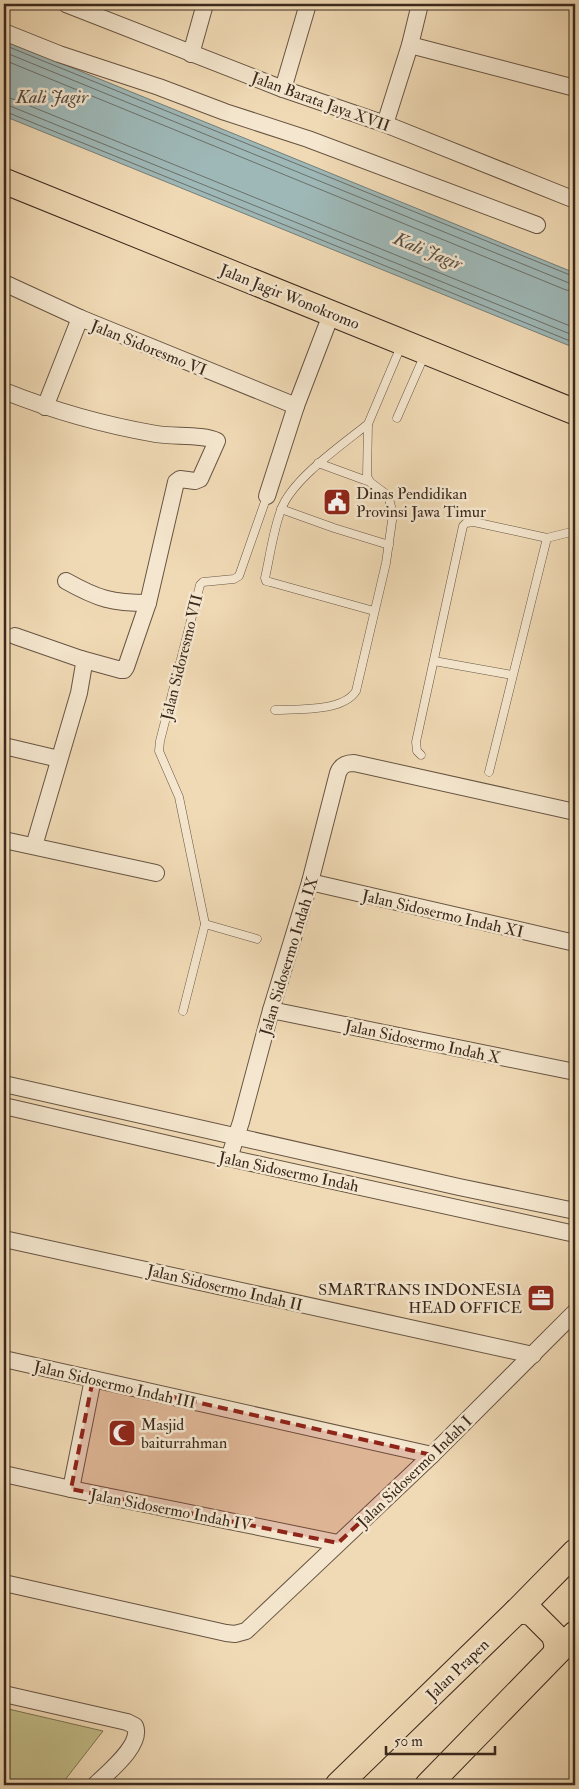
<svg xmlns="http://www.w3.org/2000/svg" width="579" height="1789" viewBox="0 0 579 1789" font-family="'IM FELL Double Pica',serif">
  <rect width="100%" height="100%" fill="#f0dab5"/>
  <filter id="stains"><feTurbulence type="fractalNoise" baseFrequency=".004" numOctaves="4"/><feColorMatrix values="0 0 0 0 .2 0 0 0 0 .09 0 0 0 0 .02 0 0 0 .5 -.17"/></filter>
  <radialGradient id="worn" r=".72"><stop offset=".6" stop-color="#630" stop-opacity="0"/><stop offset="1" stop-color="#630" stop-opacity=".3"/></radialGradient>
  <!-- green -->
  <path fill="#c2bd88" stroke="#7e7352" d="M4,1708L103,1731L61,1785H4Z"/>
  <!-- water -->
  <path fill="#9eb8b7" stroke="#767f79" d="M4,40L575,273V348L4,116Z"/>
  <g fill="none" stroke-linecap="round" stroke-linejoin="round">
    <!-- shore -->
    <g stroke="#6c706a" stroke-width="1">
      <path d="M4,45L575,277"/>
      <path d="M4,52L569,283H575"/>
      <path d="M4,60L566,290L575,291"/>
      <path d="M4,97L13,99L575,328"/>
      <path d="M4,105L10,106L575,336"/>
      <path d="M4,111L575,343"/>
    </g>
    <defs>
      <g id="service">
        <path d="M397,418L425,354"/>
        <path d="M368,424C343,444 291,480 281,510C273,531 270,556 265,578L266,581L270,582L374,611"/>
        <path d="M318,463L370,482"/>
        <path d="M281,509L334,528L389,545"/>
        <path d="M434,661L512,675"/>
        <path d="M275,710C297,709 343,712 356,691L386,563L393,514L389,499L386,494L370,482L367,476L368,424L401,346"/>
        <path d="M421,755L417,751L416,742L463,526L466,523L474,522L547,538L575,531"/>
        <path d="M489,772L547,538"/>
        <path d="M205,924L257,939"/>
        <path d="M183,1011L205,924L179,797L159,751L160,741L200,585L203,582L234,579L239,576L267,496"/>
      </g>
      <g id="minor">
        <path d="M66,4L283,89L385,124L575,200"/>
        <path d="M4,32L59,54L159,87L225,112L308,139L537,225"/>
        <path d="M410,45L575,88"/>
        <path d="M191,54L205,4"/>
        <path d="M283,89L308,4"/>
        <path d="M385,124L410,45L420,4"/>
        <path d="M4,283L80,318L296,406"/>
        <path d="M4,391C54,411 104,425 156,434C173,437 204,434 217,441L200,479L195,481L180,479L176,482L148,603L126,667L124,670H121L81,659"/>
        <path d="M45,407L80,318"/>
        <path d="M267,496L296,406L332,312"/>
        <path d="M66,581C98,599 112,603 148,603"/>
        <path d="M15,636L81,659L84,664L79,693L34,846"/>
        <path d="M4,746L59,759"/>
        <path d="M4,840L156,873"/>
        <path d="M310,882L575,943"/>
        <path d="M271,1010L575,1072"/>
        <path d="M4,1084L459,1187L575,1211"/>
        <path d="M4,1106L229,1158L575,1234"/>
        <path d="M229,1158L241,1122L271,1010L310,882L338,773C341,765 346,763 354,763L575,812"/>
        <path d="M4,1239L533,1355"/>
        <path d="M4,1359L432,1455"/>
        <path d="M4,1474L71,1489L338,1543"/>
        <path d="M71,1489L93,1379"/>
        <path d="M4,1583L226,1633L235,1634L246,1631L432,1455L575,1312"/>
        <path d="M4,1694L127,1722L135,1726C143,1745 107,1773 95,1785"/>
      </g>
      <g id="primary">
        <path d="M4,181L575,412"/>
        <path d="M516,1612L524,1611L532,1613L554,1635L557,1644L556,1652"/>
        <path d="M338,1785L516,1612L575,1552"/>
        <path d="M428,1785L575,1634"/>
      </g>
    </defs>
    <!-- service casing -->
    <use href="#service" stroke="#685543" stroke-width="9"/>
    <!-- minor casing -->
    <use href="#minor" stroke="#685543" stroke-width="18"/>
    <!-- primary casing -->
    <use href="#primary" stroke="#3b291d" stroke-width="27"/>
    <!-- service -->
    <use href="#service" stroke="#f5e7cf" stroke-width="8"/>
    <!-- minor -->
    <use href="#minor" stroke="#f5e7cf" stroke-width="16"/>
    <!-- primary -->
    <use href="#primary" stroke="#f0dab5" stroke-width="25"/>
  </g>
  <!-- marked area -->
  <path fill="#8f2418" fill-opacity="0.2" stroke="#8f2418" stroke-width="4" stroke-dasharray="10 6" stroke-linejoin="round" d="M93,1379L432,1455L338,1543L71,1489Z"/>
  <!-- icons -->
  <defs>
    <symbol id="civic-square" viewBox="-11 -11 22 22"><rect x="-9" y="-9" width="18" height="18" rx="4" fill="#8f2418" stroke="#f5e7cf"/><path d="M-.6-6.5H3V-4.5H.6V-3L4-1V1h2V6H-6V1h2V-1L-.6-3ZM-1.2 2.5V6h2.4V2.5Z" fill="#fff"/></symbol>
    <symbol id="office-square" viewBox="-11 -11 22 22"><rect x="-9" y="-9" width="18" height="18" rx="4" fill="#8f2418" stroke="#f5e7cf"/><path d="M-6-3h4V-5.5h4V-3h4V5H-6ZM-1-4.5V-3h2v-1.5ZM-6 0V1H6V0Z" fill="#fff"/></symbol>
    <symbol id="mosque-square" viewBox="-11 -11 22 22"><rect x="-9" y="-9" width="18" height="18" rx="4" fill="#8f2418" stroke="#f5e7cf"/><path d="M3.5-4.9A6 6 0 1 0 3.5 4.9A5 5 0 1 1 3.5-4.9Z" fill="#fff"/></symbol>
  </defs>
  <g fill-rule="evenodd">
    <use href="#civic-square" x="321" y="486" width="32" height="32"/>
    <use href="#office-square" x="525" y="1282" width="32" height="32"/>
    <use href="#mosque-square" x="106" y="1417" width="32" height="32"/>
  </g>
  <g text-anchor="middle" stroke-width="5" stroke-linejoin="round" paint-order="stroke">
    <!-- street labels -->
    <g font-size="16" fill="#3b291d" stroke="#f5e7cf">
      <text transform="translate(321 101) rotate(20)" y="6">Jalan Barata Jaya XVII</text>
      <text transform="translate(290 296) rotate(22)" y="6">Jalan Jagir Wonokromo</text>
      <text transform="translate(149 347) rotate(22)" y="6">Jalan Sidoresmo VI</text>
      <text transform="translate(181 657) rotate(-76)" y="6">Jalan Sidoresmo VII</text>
      <text transform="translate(443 913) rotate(13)" y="6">Jalan Sidosermo Indah XI</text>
      <text transform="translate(288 956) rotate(-73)" y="6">Jalan Sidosermo Indah IX</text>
      <text transform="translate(423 1041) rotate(12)" y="6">Jalan Sidosermo Indah X</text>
      <text transform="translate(289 1171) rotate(12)" y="6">Jalan Sidosermo Indah</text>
      <text transform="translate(225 1287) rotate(13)" y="6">Jalan Sidosermo Indah II</text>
      <text transform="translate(115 1384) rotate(13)" y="6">Jalan Sidosermo Indah III</text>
      <text transform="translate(414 1471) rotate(-44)" y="6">Jalan Sidosermo Indah I</text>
      <text transform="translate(171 1509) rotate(11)" y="6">Jalan Sidosermo Indah IV</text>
      <text transform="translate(457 1669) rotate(-44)" y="6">Jalan Prapen</text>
    </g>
    <!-- poi labels -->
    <g font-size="16" fill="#3b291d" stroke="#f5e7cf" text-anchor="start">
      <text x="356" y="499">Dinas Pendidikan<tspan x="356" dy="18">Provinsi Jawa Timur</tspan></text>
      <text x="522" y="1295" text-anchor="end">SMARTRANS INDONESIA<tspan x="522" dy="18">HEAD OFFICE</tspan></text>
      <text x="141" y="1430">Masjid<tspan x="141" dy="18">baiturrahman</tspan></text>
    </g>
    <!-- water labels -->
    <g font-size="18" font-style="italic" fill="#544d44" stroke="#f5e7cf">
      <text x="52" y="103">Kali Jagir</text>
      <text transform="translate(428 251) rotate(22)" y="6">Kali Jagir</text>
    </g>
  </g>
  <!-- margin -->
  <rect width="579" height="1789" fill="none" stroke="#f0dab5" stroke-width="20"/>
  <rect x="5" y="5" width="569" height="1779" fill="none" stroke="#3b291d" stroke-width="2.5"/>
  <rect x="10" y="10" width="559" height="1769" fill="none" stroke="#3b291d"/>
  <!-- scale -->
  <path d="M386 1746v8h109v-8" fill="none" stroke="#3b291d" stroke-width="2.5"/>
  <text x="394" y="1746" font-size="15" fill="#3b291d" stroke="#f5e7cf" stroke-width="4" paint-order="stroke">50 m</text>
  <rect width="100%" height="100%" filter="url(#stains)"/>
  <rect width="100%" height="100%" fill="url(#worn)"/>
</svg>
